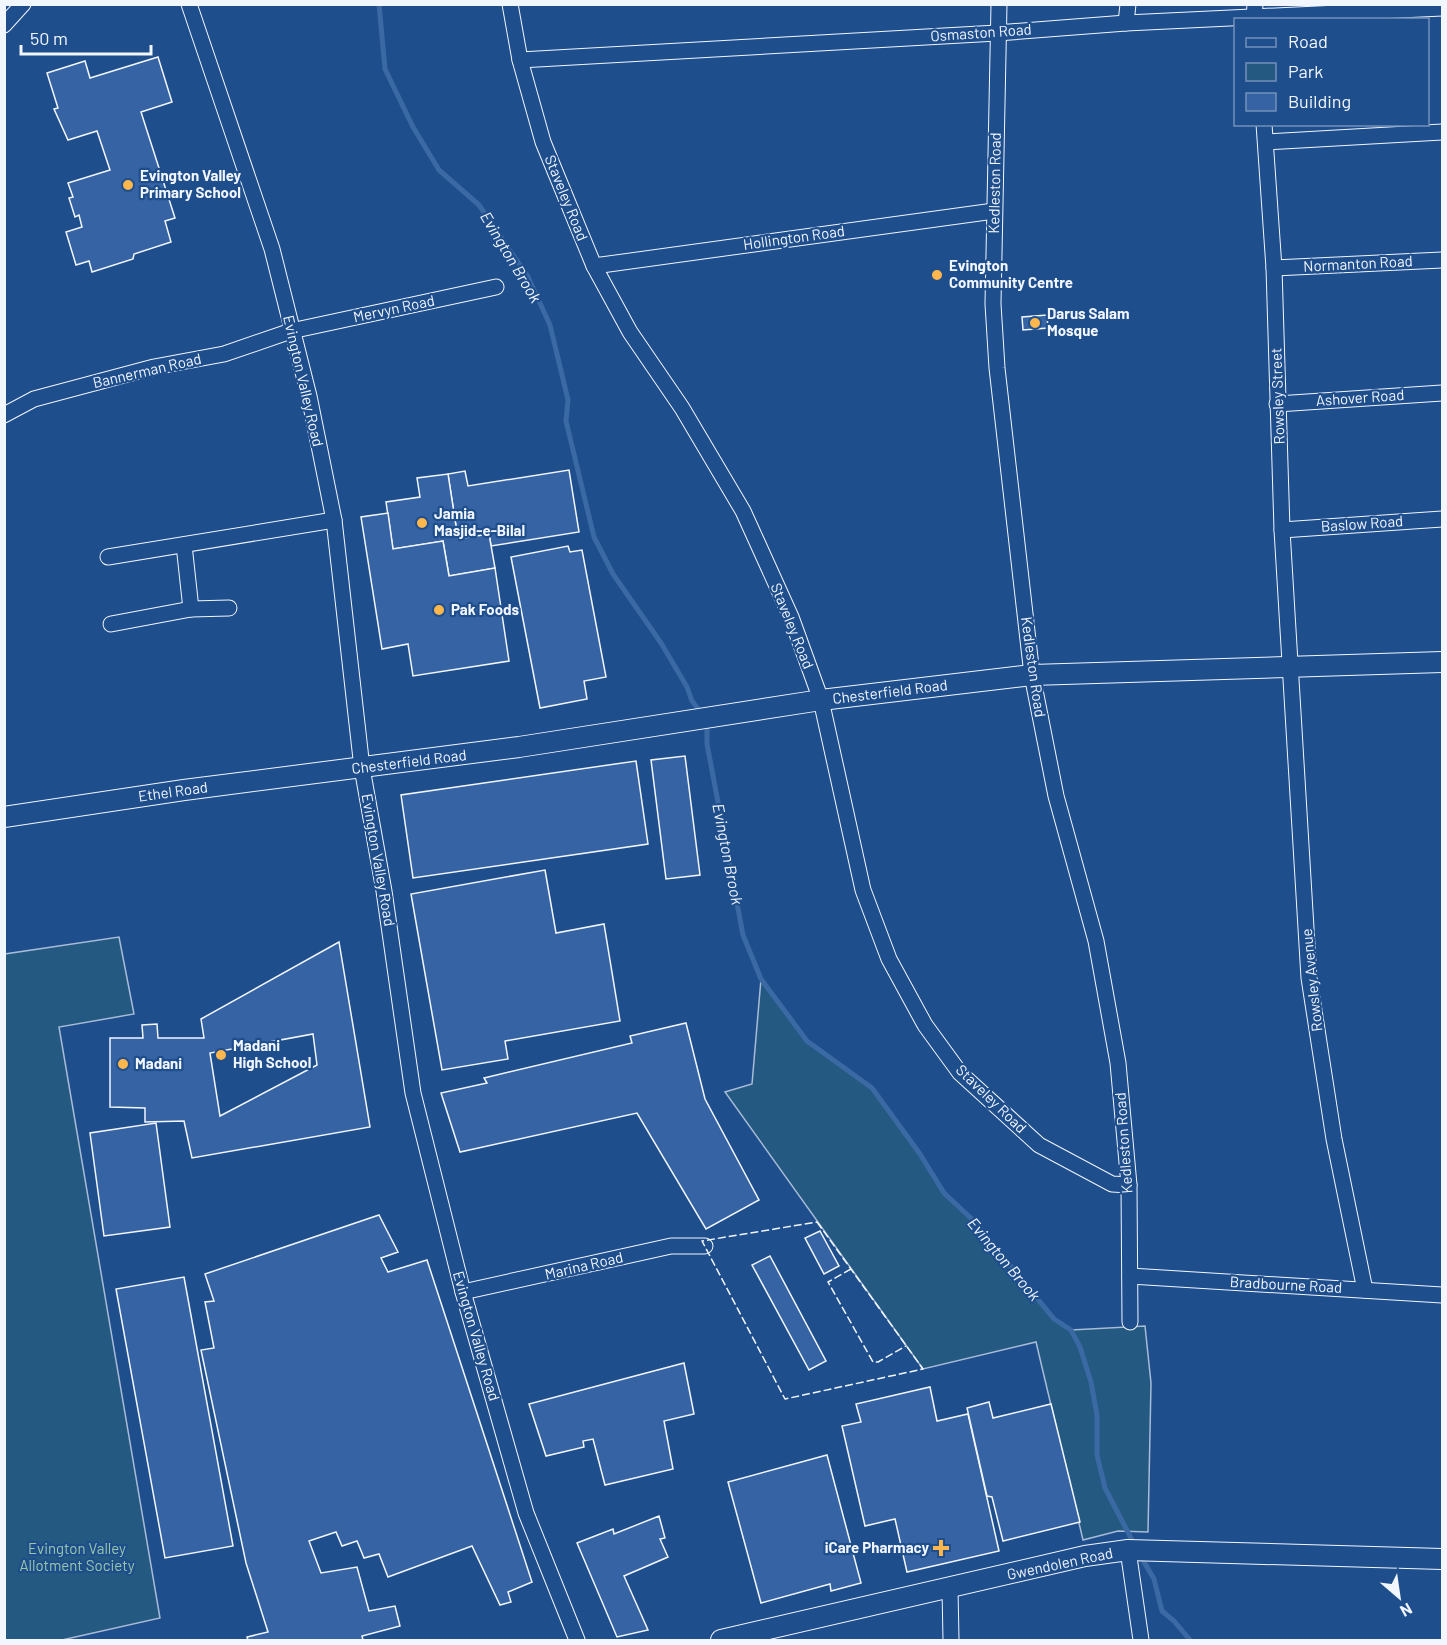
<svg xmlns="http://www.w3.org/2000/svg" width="1447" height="1645" viewBox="0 0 1447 1645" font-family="Barlow,sans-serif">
  <rect width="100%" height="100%" fill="#1f4e8c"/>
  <!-- green -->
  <g fill="#245a82" stroke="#a8bbd7" stroke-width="1.5">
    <path d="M119,937L134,1014L59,1027L160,1618L62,1640H5V954Z"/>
    <path d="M761,979L807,1041L872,1088L920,1154L944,1193L974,1221L1054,1319L1071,1330L1145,1326L1151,1383L1148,1532L1118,1531L1083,1540L1036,1342L923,1369L725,1092L752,1084Z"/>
  </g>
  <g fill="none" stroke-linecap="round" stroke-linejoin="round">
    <!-- stream -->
    <g stroke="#3b69a3" stroke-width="5">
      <path d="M379,4L385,69L413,127L439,170L479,205L528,277L550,325L568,400L566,421L594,537L613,574L661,643L687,687L692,701L703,715"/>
      <path d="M707,722V744L743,935L761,979L807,1041L872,1088L920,1154L944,1193L974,1221L1054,1319L1071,1330L1080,1347L1091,1382L1097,1415V1455L1105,1488L1134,1544"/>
      <path d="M1140,1555L1154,1579L1162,1611L1174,1621L1190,1640"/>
    </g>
  </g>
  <!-- building -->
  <g fill="#3563a3" stroke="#f2f6ff" stroke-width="1.5" fill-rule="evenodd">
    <path d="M158,57L172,102L141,112L175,218L165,221L171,242L134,254L133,259L92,272L89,261L76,265L66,232L82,227L79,215L75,217L69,198L73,197L68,183L110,170L97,131L68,140L54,109L58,108L47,73L85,61L90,78Z"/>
    <path d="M1047,315L1048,328L1023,330L1022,317Z"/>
    <path d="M569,470L579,532L491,546L489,534L458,539L448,474L465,471L468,486Z"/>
    <path d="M448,474L458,539L489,534L495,568L449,576L443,541L393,549L386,502L420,497L417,478Z"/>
    <path d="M388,513L393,549L443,541L449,576L495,568L509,661L413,676L408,644L382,649L361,517Z"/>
    <path d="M568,546L570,552L582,550L606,677L584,681L587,699L540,708L511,557Z"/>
    <path d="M685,756L700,875L666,879L651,760Z"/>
    <path d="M636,761L648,844L413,878L401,795Z"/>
    <path d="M545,870L556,933L604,924L620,1021L505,1041L508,1059L442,1070L411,894Z"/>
    <path d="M339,942L370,1127L192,1158L184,1121L145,1122V1108L110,1107V1038H143L142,1025L157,1024L158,1038H204L201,1019ZM313,1034L317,1065L220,1116L210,1053Z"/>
    <path d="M686,1023L705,1099L759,1200L706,1229L637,1113L460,1152L441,1093L487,1083L484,1078L632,1043L630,1036Z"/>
    <path d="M156,1123L170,1227L104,1236L90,1133Z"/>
    <path d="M379,1215L398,1252L381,1258L388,1272L427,1260L532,1582L508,1592L511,1602L500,1605L472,1546L388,1577L379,1554L364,1558L357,1541L342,1546L336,1532L309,1541L321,1573L357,1567L369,1611L395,1606L400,1626L362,1636L363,1640H248L247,1637L268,1632L246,1563L201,1350L214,1348L205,1302L214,1301L205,1274Z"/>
    <path d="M820,1231L839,1266L824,1274L805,1238Z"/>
    <path d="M770,1256L826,1361L809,1370L752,1265Z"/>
    <path d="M184,1277L233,1546L165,1558L116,1289Z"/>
    <path d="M684,1363L694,1414L664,1421L673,1469L605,1485L593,1439L583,1441L584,1447L546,1456L529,1404Z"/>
    <path d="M930,1387L937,1421L968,1414L999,1551L907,1572L895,1519L865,1526L842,1426L861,1422L856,1404Z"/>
    <path d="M989,1402L993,1418L1051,1404L1080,1522L1003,1541L992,1497L987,1496L967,1408Z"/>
    <path d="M827,1455L861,1583L831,1591L830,1584L761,1603L728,1482Z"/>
    <path d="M659,1516L665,1538L660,1539L668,1557L624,1576L648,1630L617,1637L577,1543L613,1529L614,1534Z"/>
  </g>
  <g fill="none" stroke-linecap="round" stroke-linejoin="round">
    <defs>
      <g id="minor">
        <path d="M189,4L272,249L309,396L334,520L362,768L384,891L413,1093L463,1292L526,1513L577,1640"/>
        <path d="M510,4L520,60L543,142L594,266L630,332L682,408L743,511L791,617L821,700L863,890L889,959L925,1025L960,1073L1039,1145L1112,1184L1129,1185"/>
        <path d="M999,4L993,304L997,368L1032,675L1056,796L1096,941L1118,1063L1129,1185L1130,1322"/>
        <path d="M1254,20L1255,4"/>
        <path d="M1126,23L1128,4"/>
        <path d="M4,25L23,4"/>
        <path d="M520,60L997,33L1126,23L1442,8"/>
        <path d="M1264,124L1274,268L1282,530L1309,978L1334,1139L1365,1290"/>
        <path d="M1266,142L1442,132"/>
        <path d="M594,266L994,211"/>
        <path d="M1274,268L1442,260"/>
        <path d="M1277,404L1442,393"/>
        <path d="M4,415L34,399L154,367L224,354L291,331L496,287"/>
        <path d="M1282,530L1442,519"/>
        <path d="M184,545L191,609"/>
        <path d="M108,557L334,520"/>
        <path d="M111,624L191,609L229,608"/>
        <path d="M1130,1276L1442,1295"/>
        <path d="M463,1292L671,1246H705"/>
        <path d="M1128,1550L1141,1640"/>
        <path d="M950,1589L951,1640"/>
      </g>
      <g id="tertiary">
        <path d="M4,817L184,790L519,747L821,700L1032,675L1442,662"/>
        <path d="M721,1640L1085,1556L1128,1550L1442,1559"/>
      </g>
    </defs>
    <!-- minor casing -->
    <use href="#minor" stroke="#f2f6ff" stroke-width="17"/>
    <!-- tertiary casing -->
    <use href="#tertiary" stroke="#f2f6ff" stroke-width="22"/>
    <!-- minor -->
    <use href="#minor" stroke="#1f4e8c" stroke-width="15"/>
    <!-- tertiary -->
    <use href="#tertiary" stroke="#1f4e8c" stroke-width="20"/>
    <!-- fence -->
    <g stroke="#f2f6ff" stroke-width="1.5" stroke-dasharray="8 3" stroke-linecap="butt">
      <path d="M817,1222L923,1369L785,1399L702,1241Z"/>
      <path d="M851,1269L828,1282L873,1362H878L906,1346"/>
    </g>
  </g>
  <!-- markers -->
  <g fill="#ffb74d" stroke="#1f4e8c" stroke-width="2">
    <circle cx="128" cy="185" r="6"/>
    <circle cx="937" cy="275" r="6"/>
    <circle cx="1035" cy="323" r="6"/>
    <circle cx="422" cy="523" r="6"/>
    <circle cx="439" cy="610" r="6"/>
    <circle cx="221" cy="1055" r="6"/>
    <circle cx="123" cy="1064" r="6"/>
    <path d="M938 1539h6v6h6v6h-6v6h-6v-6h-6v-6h6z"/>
  </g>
  <g text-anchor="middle" stroke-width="4.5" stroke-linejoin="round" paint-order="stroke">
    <!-- street labels -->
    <g font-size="15" fill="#f2f6ff" stroke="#1f4e8c">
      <text transform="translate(981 33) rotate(-4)" y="5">Osmaston Road</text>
      <text transform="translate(995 183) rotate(-89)" y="5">Kedleston Road</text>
      <text transform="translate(566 198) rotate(68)" y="5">Staveley Road</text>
      <text transform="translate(794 238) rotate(-8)" y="5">Hollington Road</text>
      <text transform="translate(1358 264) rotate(-3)" y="5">Normanton Road</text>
      <text transform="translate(394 309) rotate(-12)" y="5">Mervyn Road</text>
      <text transform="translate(147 371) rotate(-13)" y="5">Bannerman Road</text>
      <text transform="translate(303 381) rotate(77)" y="5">Evington Valley Road</text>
      <text transform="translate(1278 396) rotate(-92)" y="5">Rowsley Street</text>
      <text transform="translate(1360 398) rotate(-4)" y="5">Ashover Road</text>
      <text transform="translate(1362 524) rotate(-4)" y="5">Baslow Road</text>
      <text transform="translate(792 626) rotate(68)" y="5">Staveley Road</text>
      <text transform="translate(1033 667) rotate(82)" y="5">Kedleston Road</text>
      <text transform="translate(890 692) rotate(-7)" y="5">Chesterfield Road</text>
      <text transform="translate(409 762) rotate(-7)" y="5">Chesterfield Road</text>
      <text transform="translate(173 792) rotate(-8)" y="5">Ethel Road</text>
      <text transform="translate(378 860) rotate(80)" y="5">Evington Valley Road</text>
      <text transform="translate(1312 980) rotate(-96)" y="5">Rowsley Avenue</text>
      <text transform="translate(991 1099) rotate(44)" y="5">Staveley Road</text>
      <text transform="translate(1124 1143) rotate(-94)" y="5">Kedleston Road</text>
      <text transform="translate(584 1266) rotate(-13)" y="5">Marina Road</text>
      <text transform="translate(1286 1285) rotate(3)" y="5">Bradbourne Road</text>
      <text transform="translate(476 1336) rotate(74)" y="5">Evington Valley Road</text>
      <text transform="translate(1060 1564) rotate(-12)" y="5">Gwendolen Road</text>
    </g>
    <!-- poi labels -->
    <g font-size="15" font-weight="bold" fill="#f2f6ff" stroke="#1f4e8c" text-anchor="start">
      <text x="140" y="181">Evington Valley<tspan x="140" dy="17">Primary School</tspan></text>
      <text x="949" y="271">Evington<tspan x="949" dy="17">Community Centre</tspan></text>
      <text x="1047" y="319">Darus Salam<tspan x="1047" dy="17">Mosque</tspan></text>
      <text x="434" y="519">Jamia<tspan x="434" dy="17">Masjid-e-Bilal</tspan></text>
      <text x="451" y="615">Pak Foods</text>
      <text x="233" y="1051">Madani<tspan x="233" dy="17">High School</tspan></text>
      <text x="135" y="1069">Madani</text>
      <text x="929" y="1553" text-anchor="end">iCare Pharmacy</text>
    </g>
    <!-- park labels -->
    <g font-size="15" fill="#97c8a6" stroke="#1f4e8c">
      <text x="77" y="1554">Evington Valley<tspan x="77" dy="17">Allotment Society</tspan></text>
    </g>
    <!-- water labels -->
    <g font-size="16" font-style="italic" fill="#f2f6ff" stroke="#1f4e8c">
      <text transform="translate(511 257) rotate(59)" y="6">Evington Brook</text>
      <text transform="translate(728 854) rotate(79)" y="6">Evington Brook</text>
      <text transform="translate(1004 1259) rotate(50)" y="6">Evington Brook</text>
    </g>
  </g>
  <!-- border -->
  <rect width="1447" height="1645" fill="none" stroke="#f2f6ff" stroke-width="12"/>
  <!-- legend -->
  <rect x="1234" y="18" width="195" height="108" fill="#1f4e8c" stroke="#7391ba" stroke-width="1.5"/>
  <rect x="1246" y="38" width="30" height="9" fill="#1f4e8c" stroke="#7391ba" stroke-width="1.5"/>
  <text x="1288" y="48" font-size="18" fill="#f2f6ff">Road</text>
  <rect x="1246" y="63" width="30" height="18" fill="#245a82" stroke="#7391ba" stroke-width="1.5"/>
  <text x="1288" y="78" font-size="18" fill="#f2f6ff">Park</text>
  <rect x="1246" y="93" width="30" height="18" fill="#3563a3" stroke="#7391ba" stroke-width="1.5"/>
  <text x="1288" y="108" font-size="18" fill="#f2f6ff">Building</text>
  <!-- north arrow -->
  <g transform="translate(1399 1597) rotate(151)" stroke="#1f4e8c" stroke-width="4.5" paint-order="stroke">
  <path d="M0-4.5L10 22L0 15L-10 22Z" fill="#f2f6ff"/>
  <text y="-9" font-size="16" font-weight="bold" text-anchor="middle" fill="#f2f6ff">N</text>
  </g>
  <!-- scale -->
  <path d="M21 45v9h130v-9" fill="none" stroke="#f2f6ff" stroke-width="3"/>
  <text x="30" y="45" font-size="18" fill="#f2f6ff" stroke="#1f4e8c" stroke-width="4.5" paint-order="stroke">50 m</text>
</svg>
